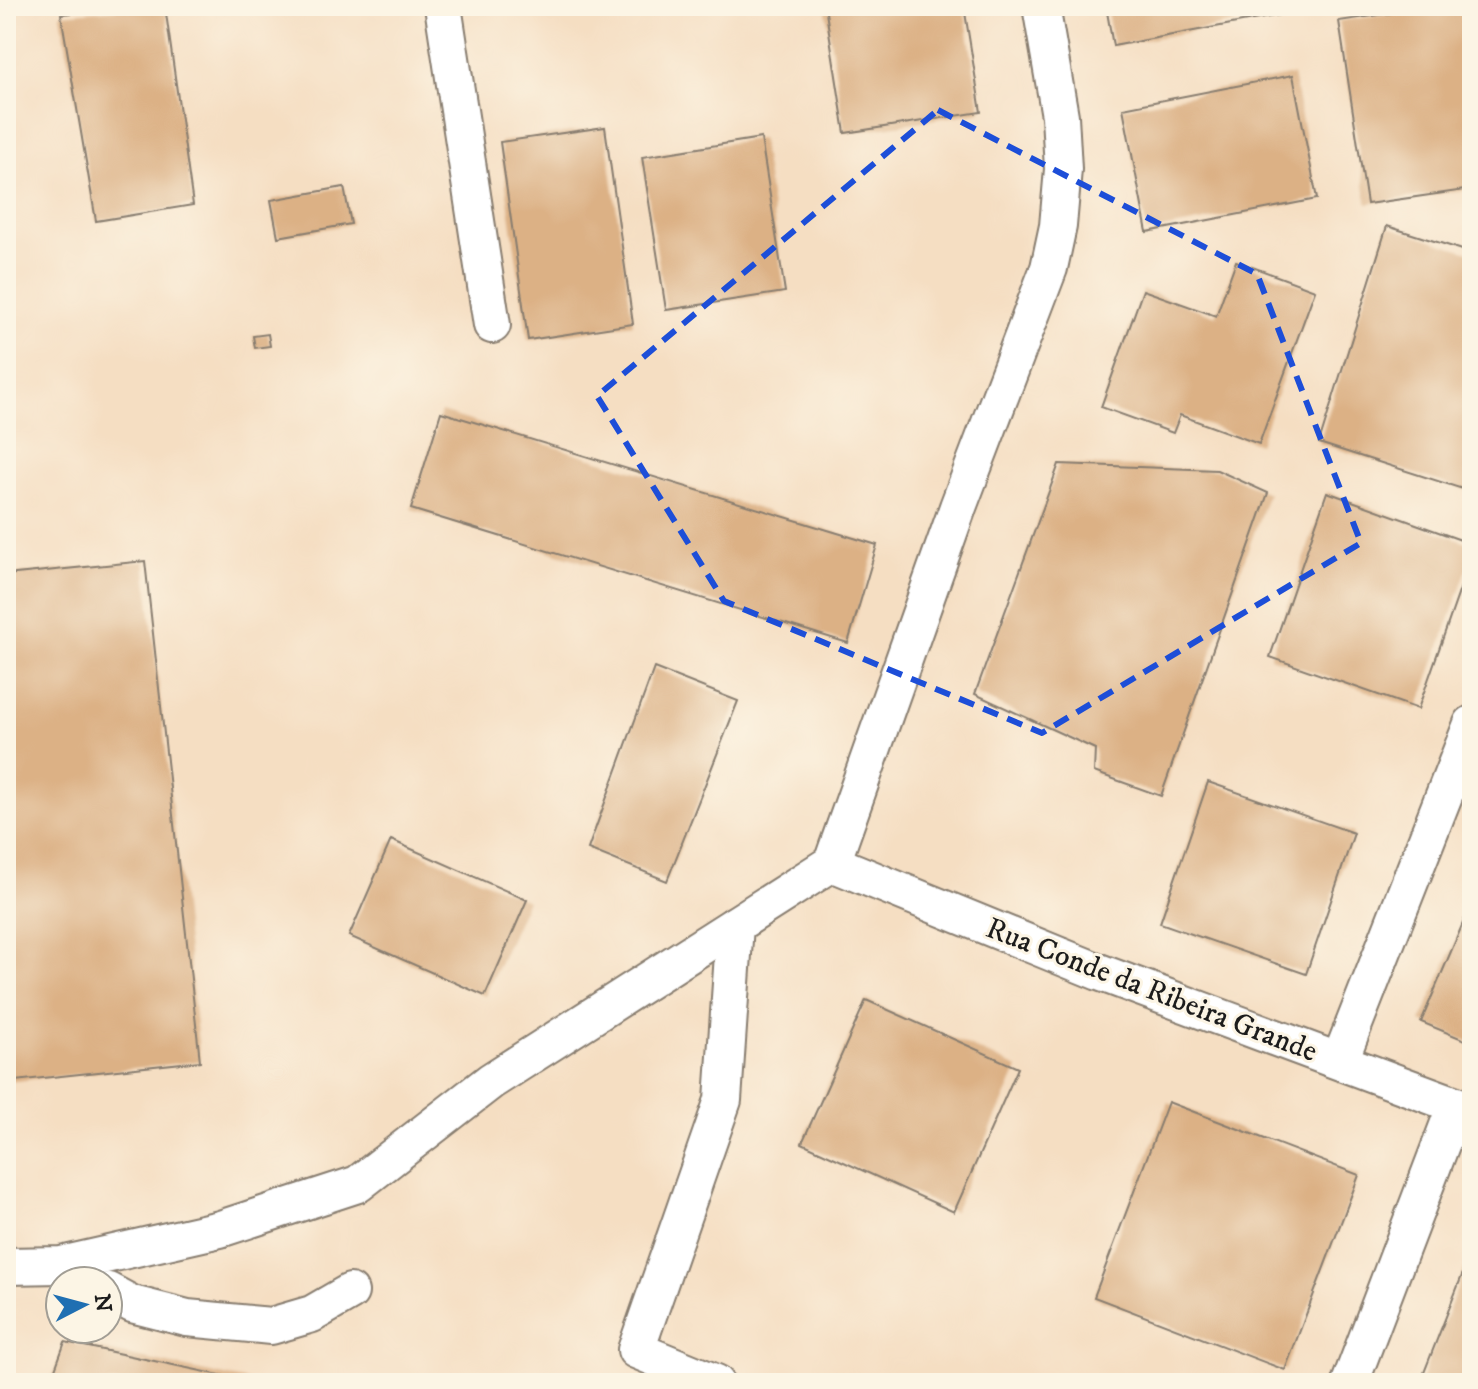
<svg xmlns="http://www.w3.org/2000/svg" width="1478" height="1389" viewBox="0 0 1478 1389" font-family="'IM FELL DW Pica',serif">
  <rect width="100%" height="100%" fill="#fcf5e5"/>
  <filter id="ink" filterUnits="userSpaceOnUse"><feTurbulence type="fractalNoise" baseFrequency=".0125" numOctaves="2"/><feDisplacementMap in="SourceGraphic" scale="16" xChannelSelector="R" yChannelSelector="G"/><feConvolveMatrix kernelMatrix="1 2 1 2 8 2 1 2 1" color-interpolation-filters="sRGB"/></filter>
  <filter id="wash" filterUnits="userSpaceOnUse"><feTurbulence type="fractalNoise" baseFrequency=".006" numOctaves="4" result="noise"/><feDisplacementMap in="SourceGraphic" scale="32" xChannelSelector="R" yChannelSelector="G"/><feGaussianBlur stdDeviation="1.8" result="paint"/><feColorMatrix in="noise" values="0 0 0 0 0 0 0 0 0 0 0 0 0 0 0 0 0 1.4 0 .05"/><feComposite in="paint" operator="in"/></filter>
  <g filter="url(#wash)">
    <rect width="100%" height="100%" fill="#f5dec2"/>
    <g id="blocks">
      <!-- building -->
      <g fill="#dcb185">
        <path d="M151,6H165L193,205L96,221L61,14Z"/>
        <path d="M825,6H964L981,112L845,133Z"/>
        <path d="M1106,6H1305L1306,10L1113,46Z"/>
        <path d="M1439,6H1472V189L1367,204L1339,21Z"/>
        <path d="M1293,75L1317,199L1147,232L1123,108Z"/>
        <path d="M605,127L633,324L528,340L500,142Z"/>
        <path d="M761,138L785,292L666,310L642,157Z"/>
        <path d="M344,187L351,224L278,237L271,200Z"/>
        <path d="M1387,226L1472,253V492L1319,443Z"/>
        <path d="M1236,261L1315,290L1259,444L1180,415L1173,433L1101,407L1143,290L1216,316Z"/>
        <path d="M268,334L270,346L255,348L253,336Z"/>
        <path d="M441,412L877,545L848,643L411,509Z"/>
        <path d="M1059,464L1217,470L1268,493L1161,796L1094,772L1095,749L975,694Z"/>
        <path d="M1327,492L1472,544V555L1418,709L1270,657Z"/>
        <path d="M145,561L200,1061L6,1082V575Z"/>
        <path d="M654,668L738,701L667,881L588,849Z"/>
        <path d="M1208,782L1354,833L1306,974L1160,923Z"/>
        <path d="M391,840L527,900L485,996L349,936Z"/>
        <path d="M1472,902V1043L1421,1022Z"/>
        <path d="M866,1000L1018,1068L954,1212L802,1143Z"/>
        <path d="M1168,1102L1359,1175L1285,1370L1094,1297Z"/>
        <path d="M1472,1250V1383H1420Z"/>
        <path d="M65,1342L253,1382V1383H50Z"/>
      </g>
    </g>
  </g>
  <g filter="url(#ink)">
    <use href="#blocks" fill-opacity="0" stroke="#887d6f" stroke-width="2"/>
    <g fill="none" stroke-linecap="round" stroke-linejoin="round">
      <defs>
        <g id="minor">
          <path d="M443,6L492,325"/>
          <path d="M832,863L1099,972L1472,1111"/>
          <path d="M1340,1060L1472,724"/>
          <path d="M6,1266L61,1265L220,1229L358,1184L491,1081L832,863L958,507L1049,268L1058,226L1063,169L1060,116L1041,6"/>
          <path d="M108,1291L132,1304L187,1318L271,1326L312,1314L350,1292"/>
          <path d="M716,1383L636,1350L723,1100L735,925"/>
          <path d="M1350,1383L1456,1105"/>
        </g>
      </defs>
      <!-- minor casing -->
      <use href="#minor" stroke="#887d6f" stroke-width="40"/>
      <!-- minor -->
      <use href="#minor" stroke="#fff" stroke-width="36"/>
    </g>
  </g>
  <!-- marked area -->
  <path fill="none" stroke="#1d4ed8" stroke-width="6" stroke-dasharray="16 10" stroke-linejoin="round" d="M938,110L1257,274L1361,543L1042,733L724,601L597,396Z"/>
  <g text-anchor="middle" stroke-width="6" stroke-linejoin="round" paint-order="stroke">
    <!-- street labels -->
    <g font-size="30" fill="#1c1c1c" stroke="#fcf5e5">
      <text transform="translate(1152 989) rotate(21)" y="10">Rua Conde da Ribeira Grande</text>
    </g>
  </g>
  <!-- margin -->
  <rect width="1478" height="1389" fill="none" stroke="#fcf5e5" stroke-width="32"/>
  <!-- north arrow -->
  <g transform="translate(84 1305) rotate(84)"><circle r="38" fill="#fcf5e5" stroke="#a29e95" stroke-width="2"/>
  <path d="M0-6L14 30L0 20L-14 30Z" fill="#1f6fb2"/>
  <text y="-12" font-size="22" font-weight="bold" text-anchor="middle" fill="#1c1c1c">N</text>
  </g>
</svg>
